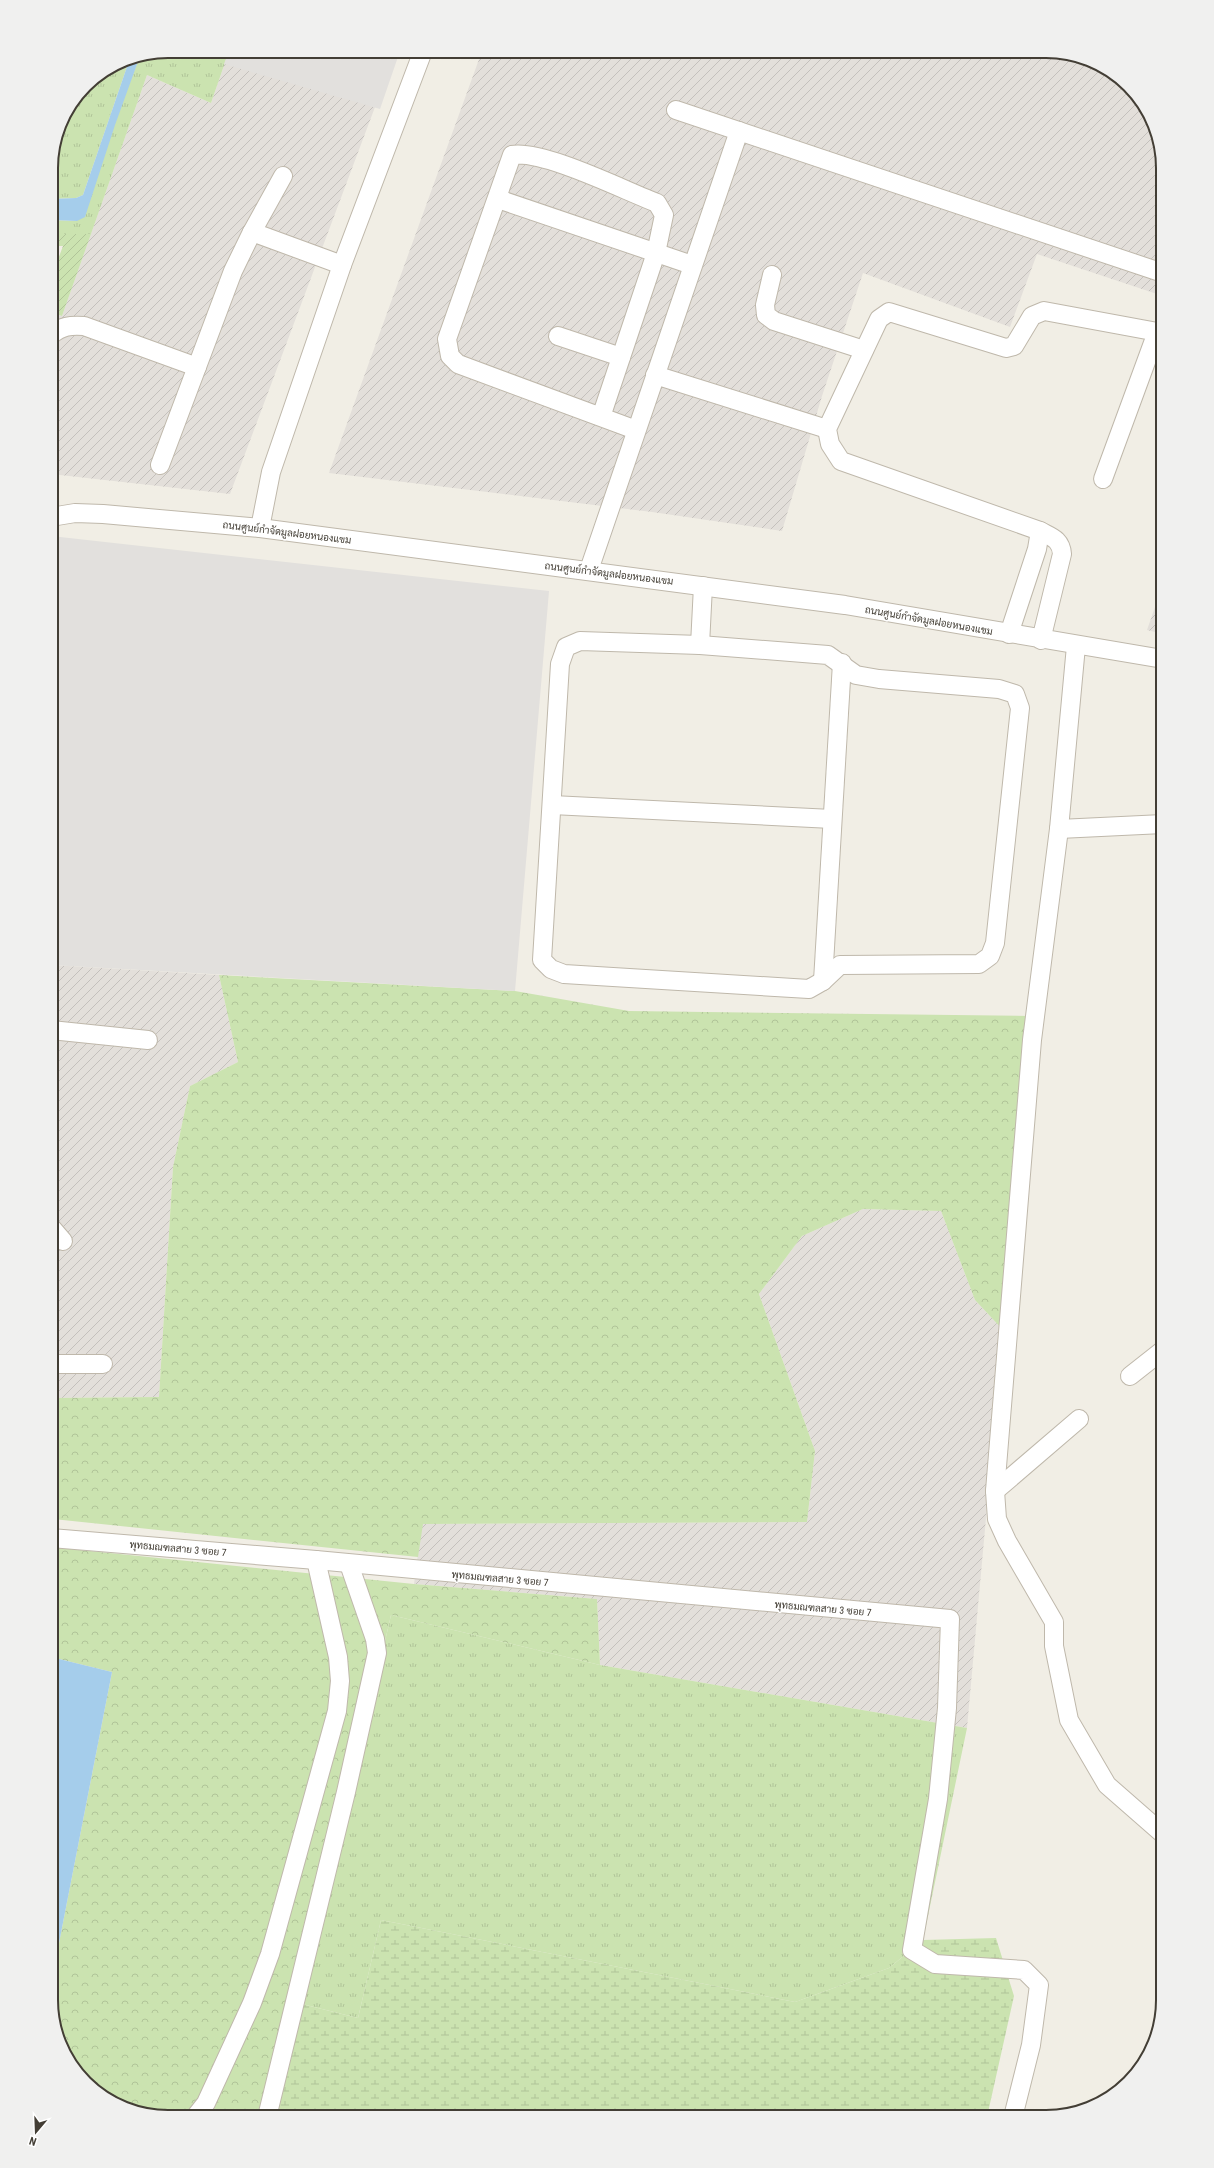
<svg xmlns="http://www.w3.org/2000/svg" width="1214" height="2168" viewBox="0 0 1214 2168" font-family="'Roboto Condensed',Sarabun,sans-serif">
  <defs>
    <pattern id="industrial-furrows" width="10" height="10" patternUnits="userSpaceOnUse"><rect width="10" height="10" fill="#e3dfda"/><path d="M-1 1l2-2M0 10L10 0M9 11l2-2" fill="none" stroke="#c4c0bc"/></pattern>
    <pattern id="grass-tufts" width="24" height="20" patternUnits="userSpaceOnUse"><rect width="24" height="20" fill="#cbe3b0"/><path d="M3 7l-1-3M5 7V3M7 7l1-3M15 17l-1-3M17 17v-4M19 17l1-3" fill="none" stroke="#b0c498"/></pattern>
    <pattern id="forest-crowns" width="20" height="18" patternUnits="userSpaceOnUse"><rect width="20" height="18" fill="#cbe3b0"/><path d="M2 6a3 3 0 1 1 6 0M12 15a3 3 0 1 1 6 0" fill="none" stroke="#b0c498"/></pattern>
    <pattern id="wetland-marsh" width="20" height="14" patternUnits="userSpaceOnUse"><rect width="20" height="14" fill="#cbe3b0"/><path d="M1 5h8M5 5V1M11 12h8M15 12V8" fill="none" stroke="#b0c498"/></pattern>
    <pattern id="garden-furrows" width="10" height="10" patternUnits="userSpaceOnUse"><rect width="10" height="10" fill="#cbe3b0"/><path d="M-1 1l2-2M0 10L10 0M9 11l2-2" fill="none" stroke="#b0c498"/></pattern>
  </defs>
  <rect width="100%" height="100%" fill="#f1eee5"/>
  <!-- industrial -->
  <g fill="url(#industrial-furrows)">
    <path d="M229,51H396L230,494L51,474V312L62,316L147,75L211,103Z"/>
    <path d="M482,51H1054L1117,75L1154,123L1163,168V296L1037,254L1010,327L863,273L822,396L782,531L652,512L329,473Z"/>
    <path d="M1163,584V634L1147,630Z"/>
    <path d="M51,965L219,975L238,1062L190,1086L173,1167L159,1397L51,1398Z"/>
    <path d="M863,1209L941,1211L975,1300L1003,1330L967,1728L600,1665L597,1599L414,1584L422,1524L807,1522L815,1451L759,1294L802,1236Z"/>
  </g>
  <!-- grass -->
  <g fill="url(#grass-tufts)">
    <path d="M168,51H229L211,103L147,75L91,234H51V220L76,221L140,56Z"/>
    <path d="M130,58L83,195L76,198L51,199V160L60,123L85,85L123,60Z"/>
    <path d="M391,1615L600,1665L967,1728L923,1940L889,1968L795,2002L381,1920L358,2018L302,2004Z"/>
  </g>
  <!-- forest -->
  <g fill="url(#forest-crowns)">
    <path d="M219,975L515,991L629,1011L1031,1016L1003,1330L975,1300L941,1211L863,1209L802,1236L759,1294L815,1451L807,1522L423,1524L418,1557L53,1519L51,1514V1398L159,1397L173,1167L190,1086L238,1062Z"/>
    <path d="M51,1547L414,1584L597,1599L600,1665L391,1615L276,2117H160L103,2097L60,2045L51,2000V1984L112,1672L51,1657Z"/>
  </g>
  <!-- wetland -->
  <path fill="url(#wetland-marsh)" d="M381,1920L795,2002L889,1968L923,1940L996,1938L1014,1996L987,2117H276L302,2004L358,2018Z"/>
  <!-- garden -->
  <path fill="url(#garden-furrows)" d="M51,234H91L62,316L51,312V278L63,246H51Z"/>
  <!-- parking -->
  <g fill="#e2e0dd">
    <path d="M229,51H400L380,109L224,64Z"/>
    <path d="M51,536L549,591L515,991L51,965Z"/>
  </g>
  <!-- water -->
  <g fill="#a5cdeb">
    <path d="M140,56L115,125L85,217L77,221L51,220V199L76,198L83,195L130,58Z"/>
    <path d="M51,1657L112,1672L51,1984Z"/>
  </g>
  <g fill="none" stroke-linecap="round" stroke-linejoin="round">
    <defs>
      <g id="minor">
        <path d="M676,110L1163,273"/>
        <path d="M498,199L692,265"/>
        <path d="M252,232L283,176"/>
        <path d="M772,275L765,305L766,315L774,321L864,350"/>
        <path d="M51,335C62,326 70,325 84,326L197,367"/>
        <path d="M558,336L621,357"/>
        <path d="M655,375L827,429"/>
        <path d="M601,417L656,253L664,215L657,203C623,190 544,150 512,155L447,339L450,356L458,364L636,430"/>
        <path d="M160,465L233,271L252,232L342,265"/>
        <path d="M1103,479L1157,332"/>
        <path d="M51,517L75,513L103,514L260,528L845,605L1163,659"/>
        <path d="M260,528L271,472L342,265L423,51"/>
        <path d="M589,570L739,131"/>
        <path d="M1009,634L1037,549L1040,531"/>
        <path d="M1041,640L1062,554C1061,539 1051,537 1040,531L841,461L830,444L827,429L879,319L889,312L1006,348L1014,346L1032,316L1044,311L1163,333"/>
        <path d="M580,641L700,645L828,655L856,675L879,679L999,689L1015,694L1020,708L995,943L990,956L979,964L840,965L823,981L809,989L564,974L551,969L542,960L560,664L566,647Z"/>
        <path d="M700,645L703,586"/>
        <path d="M1076,646L1059,829L1032,1040L995,1491L997,1519L1007,1541L1054,1622V1646L1069,1720L1107,1785L1163,1834"/>
        <path d="M552,805L832,819"/>
        <path d="M1059,829L1163,824"/>
        <path d="M823,981L842,663"/>
        <path d="M51,1030L148,1040"/>
        <path d="M51,1227L63,1241"/>
        <path d="M51,1364H103"/>
        <path d="M1130,1376L1163,1350"/>
        <path d="M995,1491L1079,1419"/>
        <path d="M51,1538L316,1560L950,1619L947,1708L938,1799L912,1950L935,1964L1024,1970L1039,1985L1031,2045L1013,2117"/>
        <path d="M195,2117L206,2103L252,2003L270,1954L337,1711L340,1681L338,1657L316,1560"/>
        <path d="M267,2117L346,1792L377,1653L375,1639L349,1564"/>
      </g>
    </defs>
    <!-- minor casing -->
    <use href="#minor" stroke="#bfb8ab" stroke-width="20"/>
    <!-- minor -->
    <use href="#minor" stroke="#fff" stroke-width="18"/>
  </g>
  <g text-anchor="middle" stroke-width="3" stroke-linejoin="round" paint-order="stroke">
    <!-- street labels -->
    <g font-size="10" fill="#433e35" stroke="#fff">
      <text transform="translate(287 532) rotate(7)" y="4">ถนนศูนย์กำจัดมูลฝอยหนองแขม</text>
      <text transform="translate(609 573) rotate(7)" y="4">ถนนศูนย์กำจัดมูลฝอยหนองแขม</text>
      <text transform="translate(929 620) rotate(10)" y="4">ถนนศูนย์กำจัดมูลฝอยหนองแขม</text>
      <text transform="translate(178 1548) rotate(5)" y="4">พุทธมณฑลสาย 3 ซอย 7</text>
      <text transform="translate(500 1578) rotate(5)" y="4">พุทธมณฑลสาย 3 ซอย 7</text>
      <text transform="translate(823 1608) rotate(5)" y="4">พุทธมณฑลสาย 3 ซอย 7</text>
    </g>
  </g>
  <!-- crop -->
  <path d="M0 0H1214V2168H0ZM168 58H1046A110 110 0 0 1 1156 168V2000A110 110 0 0 1 1046 2110H168A110 110 0 0 1 58 2000V168A110 110 0 0 1 168 58Z" fill="#f0f0ef" fill-rule="evenodd"/>
  <path fill="none" stroke="#433e35" stroke-width="2" d="M168 58H1046A110 110 0 0 1 1156 168V2000A110 110 0 0 1 1046 2110H168A110 110 0 0 1 58 2000V168A110 110 0 0 1 168 58Z"/>
  <!-- north arrow -->
  <g transform="translate(36 2132) rotate(199)" stroke="#ffffff" stroke-width="3" paint-order="stroke">
  <path d="M0-3L7 15L0 10L-7 15Z" fill="#433e35"/>
  <text y="-6" font-size="11" font-weight="bold" text-anchor="middle" fill="#433e35">N</text>
  </g>
</svg>
